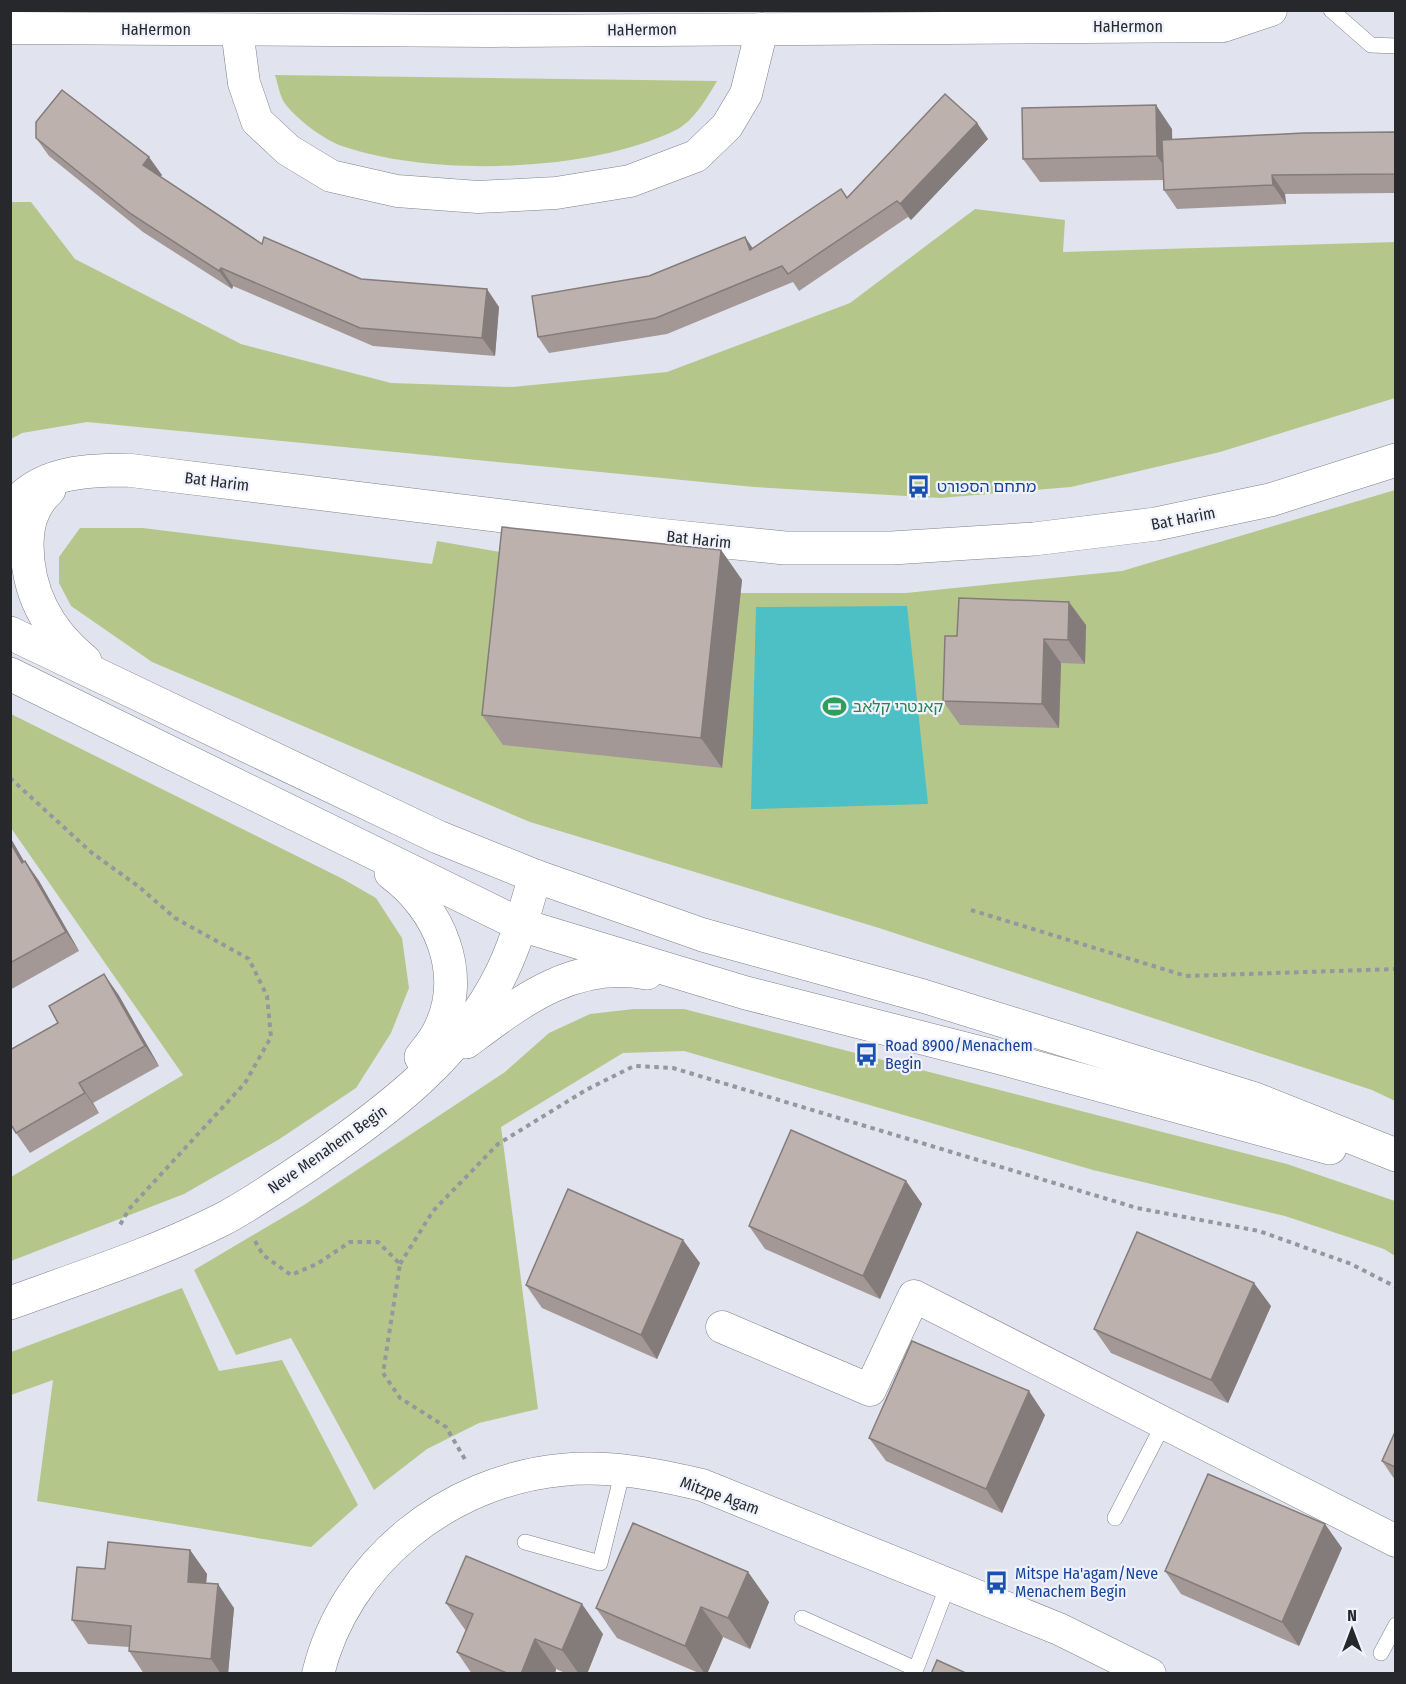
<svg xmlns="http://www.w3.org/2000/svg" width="1406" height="1684" viewBox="0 0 1406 1684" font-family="'Fira Sans Condensed','Noto Sans Hebrew',sans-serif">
  <rect width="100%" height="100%" fill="#e1e4ee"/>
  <!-- green -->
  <g fill="#b5c68b">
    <path d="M275,75L717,81C707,98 694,121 676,130C591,172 435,177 345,147C325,141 299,121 286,105C280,98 278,84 275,75Z"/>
    <path d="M11,202H31L75,259L241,344L391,383L512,387L667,372L850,303L975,209L1065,220L1063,252L1395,242V398L1220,452L1071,487L940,498L754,487L87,422L22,433L11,439Z"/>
    <path d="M1395,490V1101L1372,1090L879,928L530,822L152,662L71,606L59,583V557L80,528H143L432,564L437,541L737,593H906L1122,571Z"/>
    <path d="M11,714L343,879L376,898L402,938L409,988L391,1033L356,1088L278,1140L184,1194L11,1261V1177L183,1075L11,828Z"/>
    <path d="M634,1009H684L1287,1164L1395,1201V1256L1384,1249L1285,1216L1093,1170L684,1051L623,1053L501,1127L538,1409L479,1423L427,1449L374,1490L291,1338L236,1355L194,1270L304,1205L505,1072L549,1033L590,1014Z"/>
    <path d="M182,1288L219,1371L282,1360L358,1505L311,1547L37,1501L53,1380L11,1395V1352Z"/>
  </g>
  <!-- water -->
  <path fill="#4cc0c5" d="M907,606L928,804L751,809L756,607Z"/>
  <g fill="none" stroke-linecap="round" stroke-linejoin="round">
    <defs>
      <g id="lane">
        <path d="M1331,10L1371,45L1396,46"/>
        <path d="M1115,1518L1164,1423"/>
        <path d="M525,1542L600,1563L623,1470"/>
        <path d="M802,1618L916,1669L948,1585"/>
        <path d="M1381,1653L1396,1625"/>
      </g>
      <g id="street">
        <path d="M10,28L491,31L1223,26L1271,10"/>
        <path d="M237,30L244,83L257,121L288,150L331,176L397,191L478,197L556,193L630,181L696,156L727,126L746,94L762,29"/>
        <path d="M722,1327L870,1390L914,1296L1396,1541"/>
        <path d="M318,1674C345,1562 448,1481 561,1470C609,1465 656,1474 702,1485L1059,1629L1150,1674"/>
      </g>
      <g id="secondary">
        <path d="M49,490C33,504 27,523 27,544C27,592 48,631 85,661"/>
        <path d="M10,511C36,472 85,470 127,470L658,535L785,548H892L1034,539L1156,524L1270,500L1396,460"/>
        <path d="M10,633L438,837L535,876L703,935L923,996L1255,1099L1396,1155"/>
        <path d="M10,674L521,925L746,993L997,1057L1330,1148"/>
        <path d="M391,873C439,908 468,974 439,1031C435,1040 427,1049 421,1057"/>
        <path d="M466,1042C520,1002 574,959 647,973"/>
        <path d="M10,1303C82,1277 153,1254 221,1220C252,1204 281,1183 310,1164C384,1113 463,1055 503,970C517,940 526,908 535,876"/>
      </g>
    </defs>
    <!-- lane casing -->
    <use href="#lane" stroke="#7f818a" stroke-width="16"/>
    <!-- street casing -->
    <use href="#street" stroke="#7f818a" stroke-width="33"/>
    <!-- secondary casing -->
    <use href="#secondary" stroke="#7f818a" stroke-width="34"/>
    <!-- path -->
    <g stroke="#95979e" stroke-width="4" stroke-dasharray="4.5 4.5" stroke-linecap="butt">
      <path d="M10,778L92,853L138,886L175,918L249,959L267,996L271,1037L245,1083L129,1209L120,1225"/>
      <path d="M971,910L1186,976L1396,969"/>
      <path d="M255,1241L263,1255L291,1275L317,1264L350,1242H378L400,1264L383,1373L400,1398L446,1427L466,1461"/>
      <path d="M400,1264L433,1211L498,1144L586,1090L634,1066L673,1068L1137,1208L1259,1231L1351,1264L1396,1287"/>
    </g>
    <!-- lane -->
    <use href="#lane" stroke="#fff" stroke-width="15"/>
    <!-- street -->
    <use href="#street" stroke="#fff" stroke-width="32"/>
    <!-- secondary -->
    <use href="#secondary" stroke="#fff" stroke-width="33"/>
  </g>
  <!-- wall -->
  <g fill="#a39896">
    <path d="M977,123L988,139L911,220L908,217L799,291L793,282L667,334L549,353L538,337L649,276L745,237L753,249L847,198Z"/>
    <path d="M1172,129V140L1395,132V193L1285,194L1286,204L1177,209L1164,190V180L1040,182L1023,159Z"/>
    <path d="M36,138L162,175L160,177L262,244L361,279L499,307L495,356L373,346L233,286L232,289L143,232L49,156Z"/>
    <path d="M721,550L742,580L722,768L503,745L482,715Z"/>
    <path d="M1086,625L1085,664L1061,663L1059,728L960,725L943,701L957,636Z"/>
    <path d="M10,837L24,862L25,861L39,881L79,951L10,990Z"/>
    <path d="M118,994L159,1066L93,1103L99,1113L30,1153L16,1133Z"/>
    <path d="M906,1181L922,1204L880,1299L765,1249L749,1226Z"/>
    <path d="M700,1263L657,1359L542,1308L526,1285Z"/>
    <path d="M1271,1306L1228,1403L1111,1353L1094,1329Z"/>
    <path d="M1045,1415L1002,1513L886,1461L869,1438Z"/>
    <path d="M1395,1432V1480L1382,1461Z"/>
    <path d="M1342,1548L1299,1646L1181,1594L1165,1571Z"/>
    <path d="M190,1550L207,1574L206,1583L234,1608L228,1674H144L129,1651V1647L88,1644L72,1620L105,1569Z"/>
    <path d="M748,1572L769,1602L750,1649L723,1637L707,1674H701L617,1638L596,1608Z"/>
    <path d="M446,1603L603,1634L587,1674H567L556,1669L555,1674H472L457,1652L466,1631Z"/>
  </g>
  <!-- shaded-wall -->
  <g fill="#847c7a">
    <path d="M1156,105L1172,129L1173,179L1157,156Z"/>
    <path d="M977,123L988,139L911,220L900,204Z"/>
    <path d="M149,157L162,175L155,183L143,165Z"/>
    <path d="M1272,175L1285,194L1286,204L1273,185Z"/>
    <path d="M745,237L756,253L750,250Z"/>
    <path d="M221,268L233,286L232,289L219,271Z"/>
    <path d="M487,289L499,307L495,356L482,338Z"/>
    <path d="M721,550L742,580L722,768L701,738Z"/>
    <path d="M1069,602L1086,625L1085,664L1068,640Z"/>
    <path d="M1044,639L1061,663L1059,728L1042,704Z"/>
    <path d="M10,837L36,882L22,863L10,842Z"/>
    <path d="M25,861L39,881L79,951L66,932Z"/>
    <path d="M104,974L118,994L159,1066L145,1046Z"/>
    <path d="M79,1083L93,1103L99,1113L85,1093Z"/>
    <path d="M906,1181L922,1204L880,1299L863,1276Z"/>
    <path d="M683,1240L700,1263L657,1359L641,1335Z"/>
    <path d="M1254,1283L1271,1306L1228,1403L1211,1380Z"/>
    <path d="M1029,1391L1045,1415L1002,1513L986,1489Z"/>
    <path d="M1325,1524L1342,1548L1299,1646L1282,1622Z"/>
    <path d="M190,1550L207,1574L204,1605L188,1582Z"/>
    <path d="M748,1572L769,1602L750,1649L728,1618Z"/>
    <path d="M218,1584L234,1608L228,1674H221L211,1659Z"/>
    <path d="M582,1604L603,1634L587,1674H579L562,1650Z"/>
    <path d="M701,1607L723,1637L707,1674H705L685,1646Z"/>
    <path d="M535,1639L556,1669L555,1674H521Z"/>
  </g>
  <!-- building -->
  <g fill="#bdb1ae" stroke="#847c7a" stroke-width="1.5">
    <path d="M62,90L149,157L143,165L262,244L264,237L361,279L487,289L482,338L360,328L221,268L219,271L131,214L36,138V122Z"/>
    <path d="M945,94L977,123L900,204L897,201L788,274L782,266L656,318L538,337L532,296L649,276L745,237L750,250L841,189L847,198Z"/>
    <path d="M1156,105L1157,156L1023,159L1022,108Z"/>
    <path d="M1395,132V174L1272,175L1273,185L1164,190L1162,140L1304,133Z"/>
    <path d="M502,527L721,550L701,738L482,715Z"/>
    <path d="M959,598L1069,602L1068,640L1044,639L1042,704L943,701L945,636H957Z"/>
    <path d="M10,842L22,863L25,861L66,932L10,963Z"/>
    <path d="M104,974L145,1046L79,1083L85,1093L16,1133L10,1123V1050L58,1023L49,1006Z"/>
    <path d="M791,1130L906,1181L863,1276L749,1226Z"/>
    <path d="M568,1189L683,1240L641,1335L526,1285Z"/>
    <path d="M1137,1232L1254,1283L1211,1380L1094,1329Z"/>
    <path d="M912,1341L1029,1391L986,1489L869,1438Z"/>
    <path d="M1395,1432V1467L1382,1461Z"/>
    <path d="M1208,1474L1325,1524L1282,1622L1165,1571Z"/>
    <path d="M633,1523L748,1572L728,1618L701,1607L685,1646L596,1608Z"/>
    <path d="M108,1542L190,1550L188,1582L218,1584L211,1659L129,1651L131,1626L72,1620L77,1567L105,1569Z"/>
    <path d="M466,1556L582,1604L562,1650L535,1639L521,1674H509L457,1652L473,1614L446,1603Z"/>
    <path d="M937,1660L968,1674H931Z"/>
  </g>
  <!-- icons -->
  <defs>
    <symbol id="bus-bare" viewBox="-9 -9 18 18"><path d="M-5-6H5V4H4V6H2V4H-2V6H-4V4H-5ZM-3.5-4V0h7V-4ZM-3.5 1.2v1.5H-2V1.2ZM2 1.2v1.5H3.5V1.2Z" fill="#1a4fb4" stroke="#eff1fc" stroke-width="2.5" paint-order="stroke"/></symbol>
    <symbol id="stadium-bare" viewBox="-9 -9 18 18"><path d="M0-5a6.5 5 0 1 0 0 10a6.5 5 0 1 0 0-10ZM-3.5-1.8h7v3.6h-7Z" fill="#2e9e5b" stroke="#eff1fc" stroke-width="2.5" paint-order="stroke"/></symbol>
  </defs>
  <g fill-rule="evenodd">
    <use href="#bus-bare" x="902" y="470" width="33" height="33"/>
    <use href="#stadium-bare" x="818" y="690" width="33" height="33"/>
    <use href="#bus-bare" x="850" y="1038" width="33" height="33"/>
    <use href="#bus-bare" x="980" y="1566" width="33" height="33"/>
  </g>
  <g text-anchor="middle" stroke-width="4.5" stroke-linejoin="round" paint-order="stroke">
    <!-- street labels -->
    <g font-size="16" fill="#27282b" stroke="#eff1fc">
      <text x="1128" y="32">HaHermon</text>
      <text x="156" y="35">HaHermon</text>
      <text transform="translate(642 29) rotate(-1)" y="6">HaHermon</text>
      <text transform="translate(217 481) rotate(7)" y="6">Bat Harim</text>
      <text transform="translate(1183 518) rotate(-11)" y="6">Bat Harim</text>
      <text transform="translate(699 539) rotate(6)" y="6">Bat Harim</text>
      <text transform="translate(327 1149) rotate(-35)" y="6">Neve Menahem Begin</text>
      <text transform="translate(720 1495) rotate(20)" y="6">Mitzpe Agam</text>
    </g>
    <!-- transit labels -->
    <g font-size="16" fill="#164399" stroke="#eff1fc" text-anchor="start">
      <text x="937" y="492">מתחם הספורט</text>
      <text x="885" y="1051">Road 8900/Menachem<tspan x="885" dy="18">Begin</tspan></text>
      <text x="1015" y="1579">Mitspe Ha'agam/Neve<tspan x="1015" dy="18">Menachem Begin</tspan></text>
    </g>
    <!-- leisure labels -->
    <g font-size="16" fill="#27864d" stroke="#eff1fc" text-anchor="start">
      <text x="853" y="712">קאנטרי קלאב</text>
    </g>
  </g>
  <!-- border -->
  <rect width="1406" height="1684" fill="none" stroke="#27282b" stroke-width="24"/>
  <!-- north arrow -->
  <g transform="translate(1352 1630)" stroke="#eff1fc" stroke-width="4.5" paint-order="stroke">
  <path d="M0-4.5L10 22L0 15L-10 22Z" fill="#27282b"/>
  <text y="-9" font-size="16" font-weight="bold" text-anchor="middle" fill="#27282b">N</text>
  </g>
</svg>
